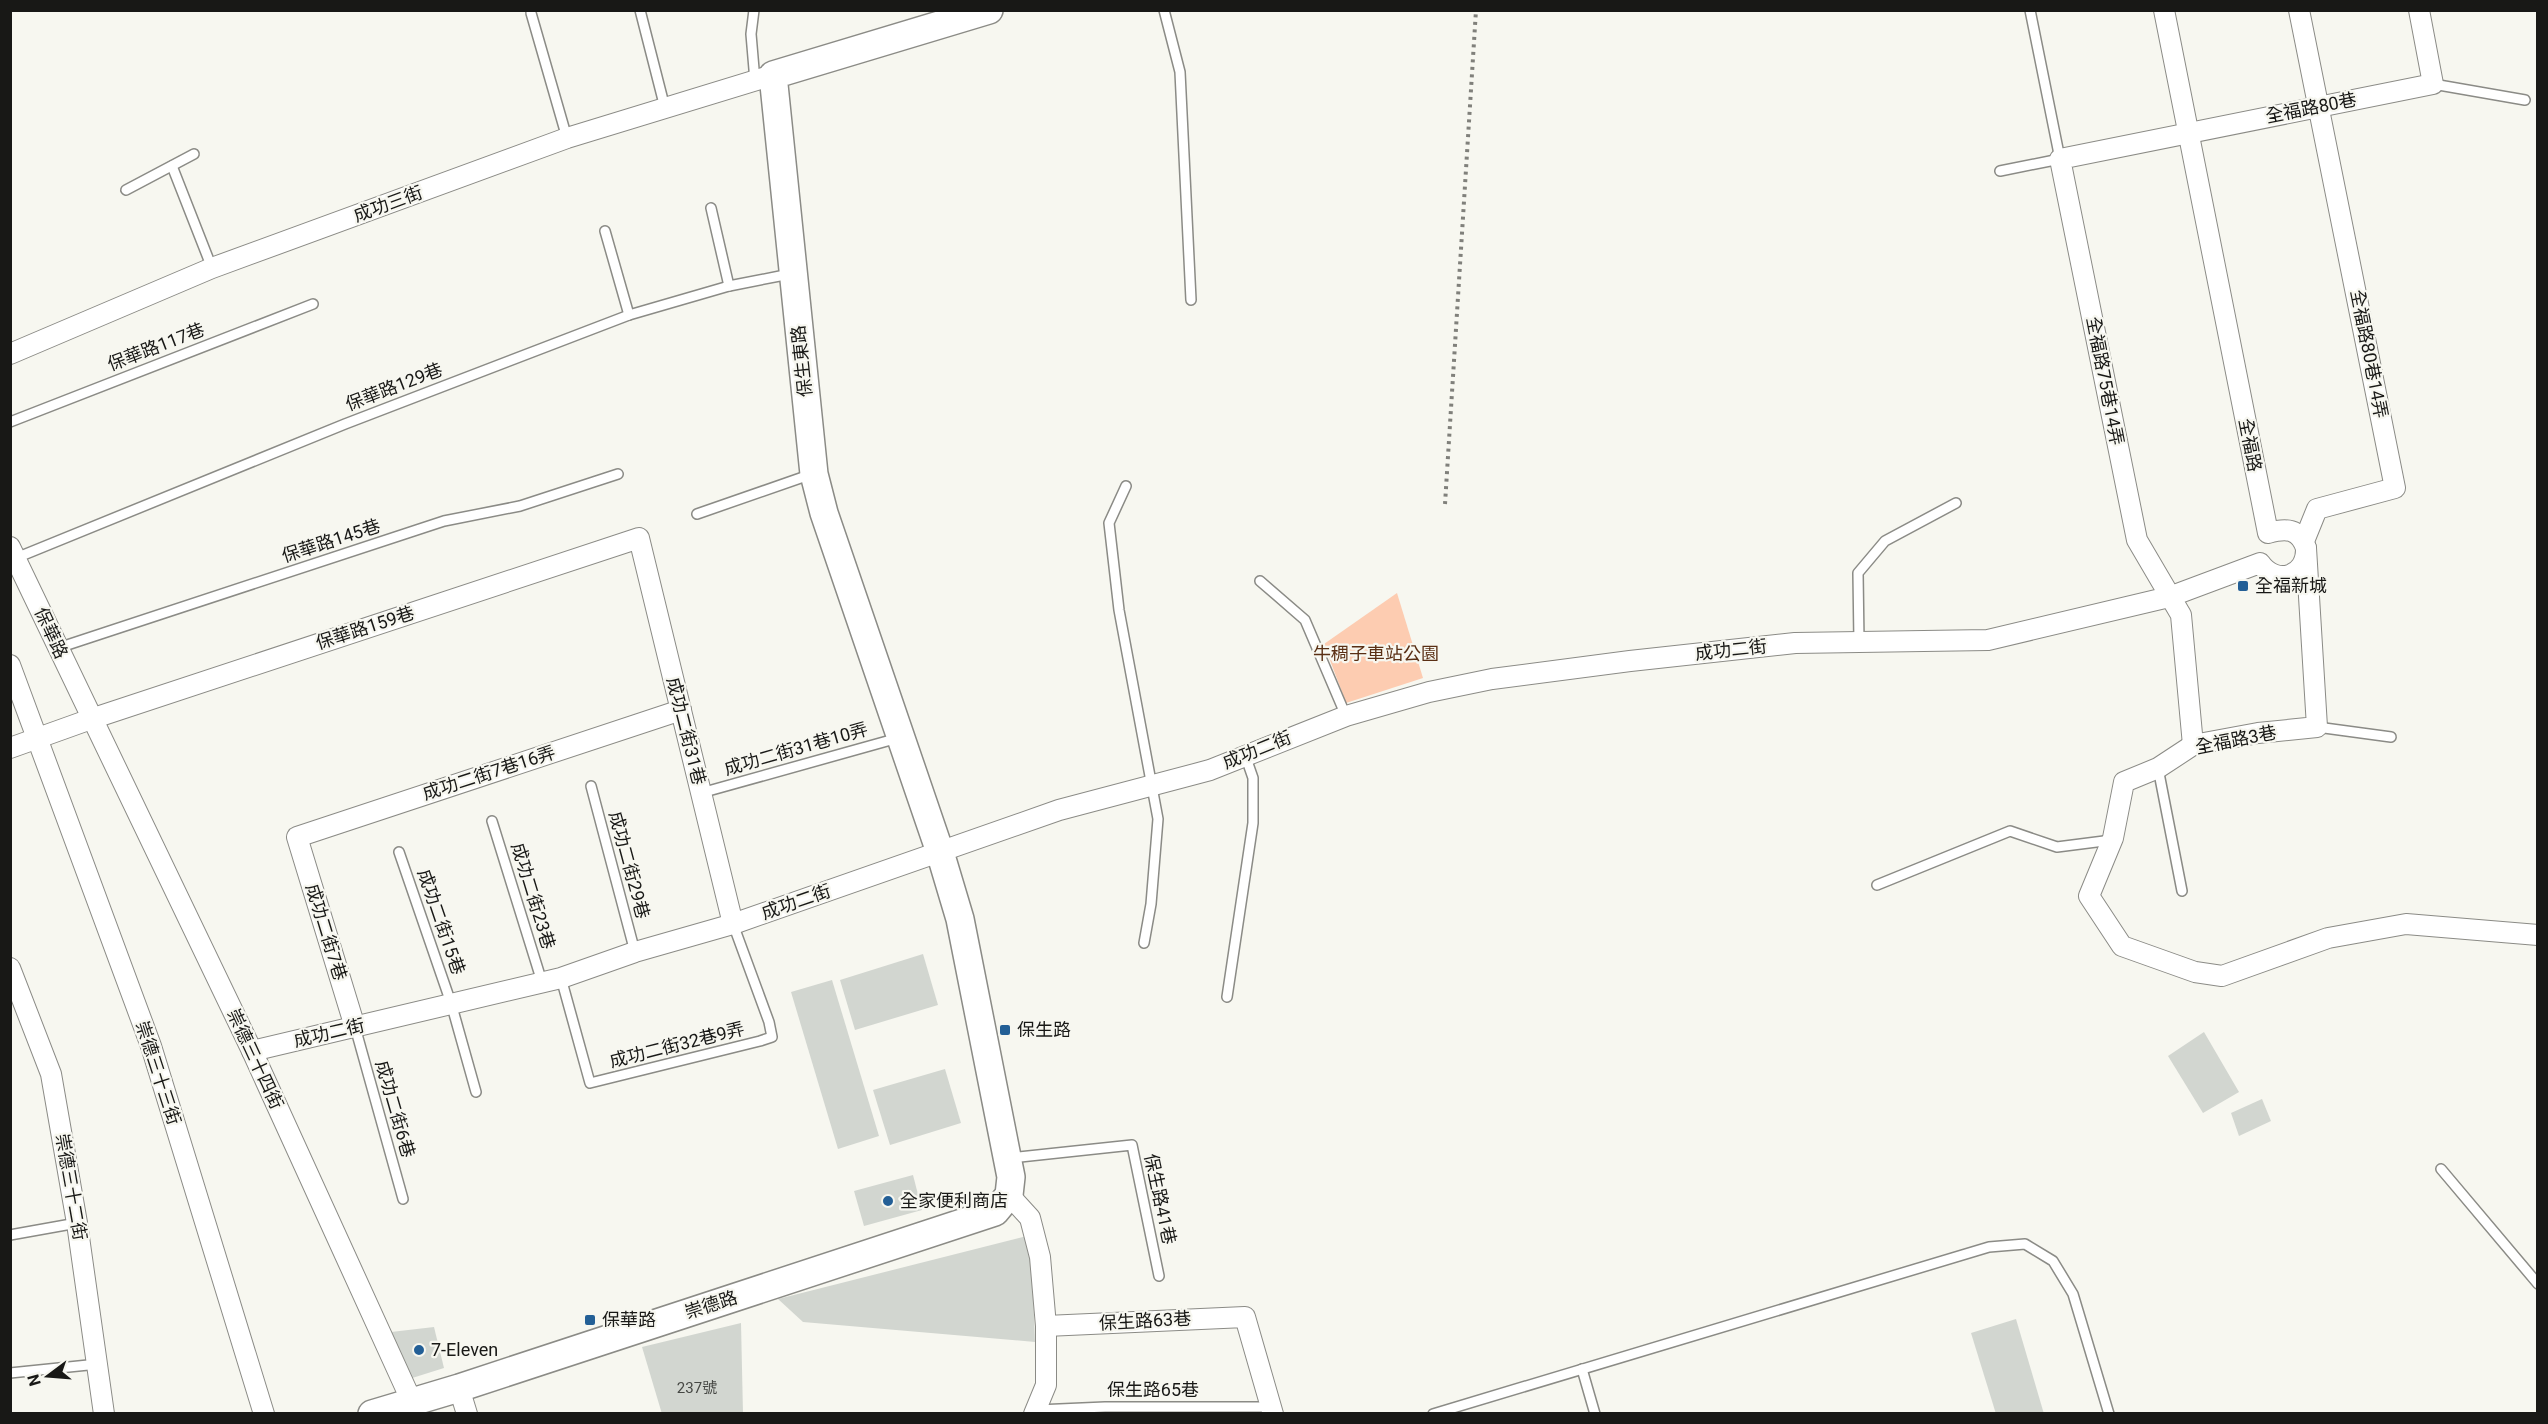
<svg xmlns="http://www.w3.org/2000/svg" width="2548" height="1424" viewBox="0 0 2548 1424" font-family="Roboto,'Noto Sans TC',sans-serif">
  <rect width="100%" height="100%" fill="#f7f7f0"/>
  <!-- green -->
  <path fill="#fdccb1" d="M1397,593L1423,678L1346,703L1324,644Z"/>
  <!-- building -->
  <g fill="#d2d6d0">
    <path d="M923,954L938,1005L855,1030L840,980Z"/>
    <path d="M832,980L879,1136L838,1149L791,992Z"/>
    <path d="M2204,1032L2239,1092L2203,1113L2168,1056Z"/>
    <path d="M945,1069L961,1123L890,1145L873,1090Z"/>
    <path d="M2262,1099L2271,1121L2239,1136L2231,1113Z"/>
    <path d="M913,1175L922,1210L864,1226L854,1191Z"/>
    <path d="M1031,1235L1035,1342L803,1322L778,1299Z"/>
    <path d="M2016,1319L2044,1414H1996L1971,1333Z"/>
    <path d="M741,1323L743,1414H662L642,1347Z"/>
    <path d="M434,1327L444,1368L409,1379L391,1332Z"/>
  </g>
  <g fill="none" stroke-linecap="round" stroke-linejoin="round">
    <defs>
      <g id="lane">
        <path d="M640,10L665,108"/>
        <path d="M754,10L751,34L755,81"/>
        <path d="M1164,10L1180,72L1191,300"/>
        <path d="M531,13L567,138"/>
        <path d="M2433,84L2525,100"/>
        <path d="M172,166L212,268"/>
        <path d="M2000,171L2060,159L2030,10"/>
        <path d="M126,190L194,154"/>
        <path d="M711,208L729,286"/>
        <path d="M605,231L629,315"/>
        <path d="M10,422L313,304"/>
        <path d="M1126,486L1109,523L1119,610L1158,819L1151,904L1144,943"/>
        <path d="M697,514L812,474"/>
        <path d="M16,558L345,424L629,315L729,286L790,274"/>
        <path d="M1260,581L1305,620L1346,716"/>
        <path d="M1859,642L1858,573L1885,541L1956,503"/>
        <path d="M58,648L444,521L520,506L618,474"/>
        <path d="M2317,727L2391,737"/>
        <path d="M2158,768L2182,891"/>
        <path d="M591,786L635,952"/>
        <path d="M701,793L898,738"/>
        <path d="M492,821L542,982"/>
        <path d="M399,852L451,1003L476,1092"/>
        <path d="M1877,885L2010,831L2057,847L2112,840"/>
        <path d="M561,978L590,1083L760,1041L772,1037L769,1022L733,924"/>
        <path d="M1227,997L1253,823V778L1245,755"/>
        <path d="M355,1027L403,1199"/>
        <path d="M1010,1158L1132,1145L1159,1276"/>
        <path d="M2441,1169L2538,1284"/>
        <path d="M10,1235L77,1223"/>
        <path d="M1582,1369L1595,1414"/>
        <path d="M10,1373L98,1364"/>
        <path d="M1037,1410L1105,1407H1271"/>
        <path d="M1433,1414L1989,1247L2025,1244L2053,1261L2073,1294L2109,1414"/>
      </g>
      <g id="street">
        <path d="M2164,10L2268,533C2286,528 2299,528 2306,548L2317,727L2258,733L2193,745L2158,768L2124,782L2113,838L2089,896L2122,946L2195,972L2222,976L2328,938L2406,924L2538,935"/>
        <path d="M2299,10L2395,488L2317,509L2304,541"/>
        <path d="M10,354L212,268L567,138L773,75"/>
        <path d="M10,547L252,1051L412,1402"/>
        <path d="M10,665L151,1046L264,1414"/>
        <path d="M2193,745L2181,615L2137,540L2060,159L2433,84L2419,10"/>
        <path d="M10,748L91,719L639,538L733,924"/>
        <path d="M10,968L51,1074L77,1223L104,1414"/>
        <path d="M355,1027L297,837L681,710"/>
        <path d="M252,1051L561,978L635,952L733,924L1059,810L1210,770L1346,716L1429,692L1492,679L1630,661L1795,643L1988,640L2169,597L2260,563C2276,586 2307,577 2306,548"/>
        <path d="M1009,1195L1030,1218L1040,1257L1046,1326V1385L1034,1414"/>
        <path d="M1046,1326L1245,1317L1273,1414"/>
        <path d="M459,1388L467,1414"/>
      </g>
      <path id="secondary" d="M372,1414L459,1388L995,1212L1009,1195L1011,1177L960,919L940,852L824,513L814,474L773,75L989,10"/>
    </defs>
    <!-- lane casing -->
    <use href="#lane" stroke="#8b8b86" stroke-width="12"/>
    <!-- street casing -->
    <use href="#street" stroke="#8b8b86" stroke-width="22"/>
    <!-- secondary casing -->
    <use href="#secondary" stroke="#8b8b86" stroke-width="30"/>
    <!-- path -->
    <path stroke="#80807b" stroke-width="4" stroke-dasharray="3 4.5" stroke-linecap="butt" d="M1445,504L1476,10"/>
    <!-- lane -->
    <use href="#lane" stroke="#fff" stroke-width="9"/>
    <!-- street -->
    <use href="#street" stroke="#fff" stroke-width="20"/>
    <!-- secondary -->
    <use href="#secondary" stroke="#fff" stroke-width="27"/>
  </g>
  <!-- markers -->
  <g fill="#235f96" stroke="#f7f7f0" stroke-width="2">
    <rect x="2237" y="580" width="12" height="12" rx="3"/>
    <rect x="999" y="1024" width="12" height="12" rx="3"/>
    <circle cx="888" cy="1201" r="6"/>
    <rect x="584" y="1314" width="12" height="12" rx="3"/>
    <circle cx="419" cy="1350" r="6"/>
  </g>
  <g text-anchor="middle" stroke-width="4.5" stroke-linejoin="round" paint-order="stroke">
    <!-- number labels -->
    <g font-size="15" fill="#464844">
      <text x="697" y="1393">237號</text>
    </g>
    <!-- street labels -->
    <g font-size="18" fill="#181816" stroke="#f7f7f0">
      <text transform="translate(2311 108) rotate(-11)" y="6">全福路80巷</text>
      <text transform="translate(388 204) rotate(-20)" y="6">成功三街</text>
      <text transform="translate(156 347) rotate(-21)" y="6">保華路117巷</text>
      <text transform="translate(2369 354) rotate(79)" y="6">全福路80巷14弄</text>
      <text transform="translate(802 361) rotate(-96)" y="6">保生東路</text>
      <text transform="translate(2105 381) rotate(79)" y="6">全福路75巷14弄</text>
      <text transform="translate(394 387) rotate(-21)" y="6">保華路129巷</text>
      <text transform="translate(2250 445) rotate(79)" y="6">全福路</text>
      <text transform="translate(331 541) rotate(-18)" y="6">保華路145巷</text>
      <text transform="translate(365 628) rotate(-18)" y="6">保華路159巷</text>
      <text transform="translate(51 633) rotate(65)" y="6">保華路</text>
      <text transform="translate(1731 650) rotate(-6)" y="6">成功二街</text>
      <text transform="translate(686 731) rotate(76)" y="6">成功二街31巷</text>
      <text transform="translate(2236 740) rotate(-11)" y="6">全福路3巷</text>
      <text transform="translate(796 749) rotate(-16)" y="6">成功二街31巷10弄</text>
      <text transform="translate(1257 750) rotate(-22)" y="6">成功二街</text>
      <text transform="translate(489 773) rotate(-18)" y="6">成功二街7巷16弄</text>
      <text transform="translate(629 865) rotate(75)" y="6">成功二街29巷</text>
      <text transform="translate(533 896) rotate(73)" y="6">成功二街23巷</text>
      <text transform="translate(796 902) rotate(-19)" y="6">成功二街</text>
      <text transform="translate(441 922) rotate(71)" y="6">成功二街15巷</text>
      <text transform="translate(326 932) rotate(73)" y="6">成功二街7巷</text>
      <text transform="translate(329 1033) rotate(-13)" y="6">成功二街</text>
      <text transform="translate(677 1045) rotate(-14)" y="6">成功二街32巷9弄</text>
      <text transform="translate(255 1059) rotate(65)" y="6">崇德三十四街</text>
      <text transform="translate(158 1073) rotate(72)" y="6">崇德三十三街</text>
      <text transform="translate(395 1109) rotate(74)" y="6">成功二街6巷</text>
      <text transform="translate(71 1187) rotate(80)" y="6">崇德三十二街</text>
      <text transform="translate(1160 1199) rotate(78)" y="6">保生路41巷</text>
      <text transform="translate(711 1305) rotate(-18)" y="6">崇德路</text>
      <text transform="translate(1145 1321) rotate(-3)" y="6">保生路63巷</text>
      <text x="1153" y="1396">保生路65巷</text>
    </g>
    <!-- poi labels -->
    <g font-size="18" fill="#181816" stroke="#f7f7f0" text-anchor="start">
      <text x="2255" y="592">全福新城</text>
      <text x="1017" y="1036">保生路</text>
      <text x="900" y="1207">全家便利商店</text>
      <text x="602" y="1326">保華路</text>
      <text x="431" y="1356">7-Eleven</text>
    </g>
    <!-- park labels -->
    <g font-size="18" fill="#5a2f14" stroke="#f7f7f0">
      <text x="1376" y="660">牛稠子車站公園</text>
    </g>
  </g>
  <!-- border -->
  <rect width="2548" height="1424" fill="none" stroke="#181816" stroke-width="24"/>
  <!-- north arrow -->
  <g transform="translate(48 1376) rotate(254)" stroke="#f7f7f0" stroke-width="4.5" paint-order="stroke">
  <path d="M0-4.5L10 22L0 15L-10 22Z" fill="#181816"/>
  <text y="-9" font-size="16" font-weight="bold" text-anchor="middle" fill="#181816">N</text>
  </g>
</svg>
